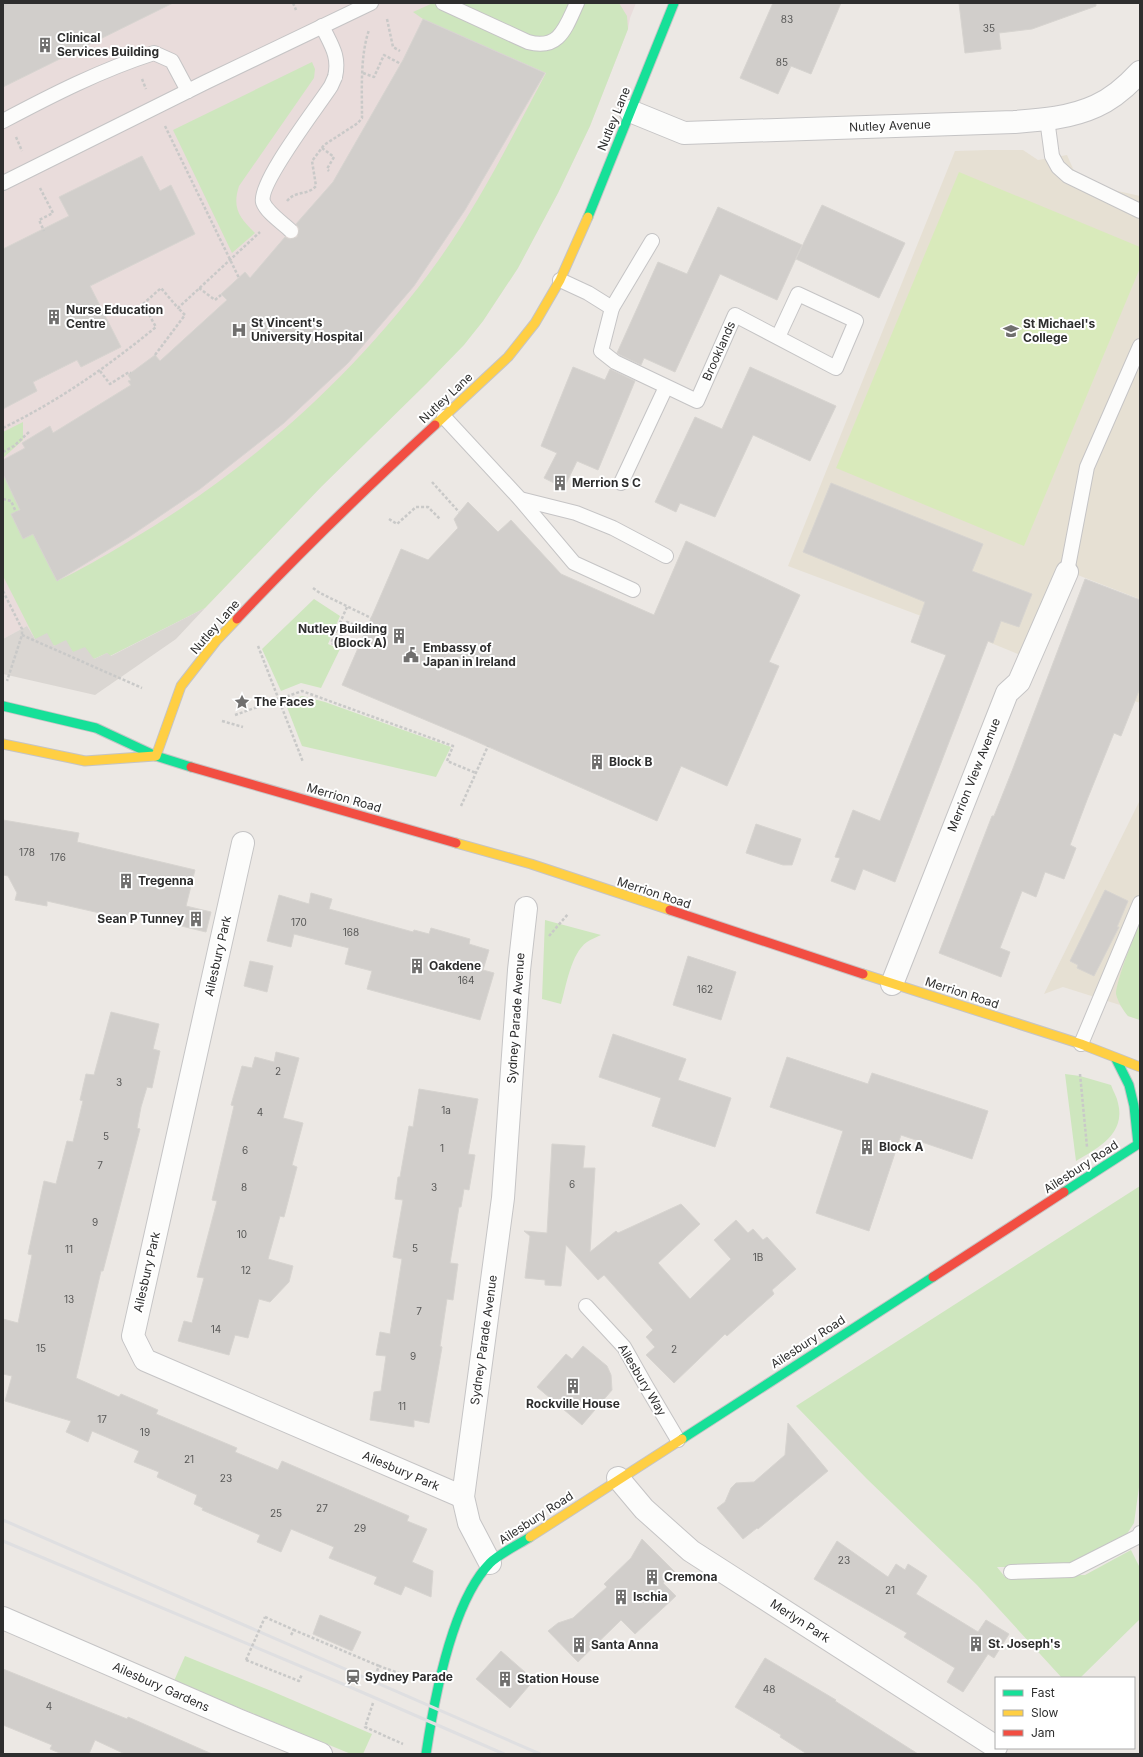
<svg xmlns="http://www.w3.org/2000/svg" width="1143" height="1757" viewBox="0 0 1143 1757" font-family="Inter,sans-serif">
  <rect width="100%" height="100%" fill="#ece8e4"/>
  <!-- education -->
  <g fill="#e6e0d3">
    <path d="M988,150H1023L1038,160L1067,155L1074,171L1113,190L1140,196V703L1104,690L1137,598L1057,567L1023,656L969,634L788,566L955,151Z"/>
    <path d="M1140,800V1020L1128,1016L1120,1005L1063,987L1044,994Z"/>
  </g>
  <!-- medical -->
  <path fill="#e9dcdb" d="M3,3H636L630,18L628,29L590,126L558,193L518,268L483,321L467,340L427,383L322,486L205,608L110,656L74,652L54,647L35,639L27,626L3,639Z"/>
  <!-- green -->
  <g fill="#cee6be">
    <path d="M433,3H619L627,16L628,29L590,126L558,193L518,268L483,321L464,345L427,383L322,486L205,608L110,656L107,653L94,659L35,639L3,576V474L57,581C81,570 104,556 126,543C247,472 356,375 438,261C480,202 512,137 546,73L423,19L413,12Z"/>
    <path d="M312,62L315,69L314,78L239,186C232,208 239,217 255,233L232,253L173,130Z"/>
    <path d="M23,422V440L3,458V432Z"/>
    <path d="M314,599L340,616L328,644L340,649L321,688L301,683L281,691L262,649Z"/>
    <path d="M302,696L325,702L451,747L436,777L302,746L285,702Z"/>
    <path d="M545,920L601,935C597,937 591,939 587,942C571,953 566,987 561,1004L542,999Z"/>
    <path d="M1140,921V1020L1128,1016C1123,1010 1118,1002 1116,994C1115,984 1135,933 1140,921Z"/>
    <path d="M1065,1074L1080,1076L1111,1085C1113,1091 1117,1097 1118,1103C1126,1134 1098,1148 1076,1161Z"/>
    <path d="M1140,1186V1480L1134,1523L1125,1537L1071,1564L1045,1567H997L1005,1577L1085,1575L1131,1550L1140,1568V1619L1080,1678H1062L977,1585L867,1479L796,1406Z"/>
    <path d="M185,1656L269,1690L372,1734L363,1754H351L174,1681Z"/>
  </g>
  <!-- pitch -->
  <path fill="#d9eabb" d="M959,172L1140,247V268L1024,546L836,468Z"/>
  <!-- plaza -->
  <path fill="#dad6d2" d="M205,608L176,639L95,695L3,674V639L27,626L35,639L47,633L54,646L66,640L73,652L85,647L94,659L107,653L111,656Z"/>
  <!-- building -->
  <g fill="#d1cecb" stroke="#d7d4d0">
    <path d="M3,3H173L3,87Z"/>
    <path d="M773,3H841L811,74L791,66L778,94L740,78Z"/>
    <path d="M959,3H1096V6L1032,29L999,33L1001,49L965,53Z"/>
    <path d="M423,19L545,73L465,210L414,286L348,363L284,423L200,489L129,537L57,581L33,534L23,539L11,514L20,510L3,474V460L25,448L22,443L50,426L53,433L131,385L128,381L131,380L128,375L155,355L160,361L227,300L221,294L245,272L250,278L285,237L290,239L297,237L299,229L296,224L333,182L403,60Z"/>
    <path d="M142,156L160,191L171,185L195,234L90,286L121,347L81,367L77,360L33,382L37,391L3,409V249L69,216L59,197Z"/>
    <path d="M822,205L905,243L879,298L796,259Z"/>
    <path d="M718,207L802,245L777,300L720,274L675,372L644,358L641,365L620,355L617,353L658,262L687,274Z"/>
    <path d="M573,367L605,380L610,369L635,381L598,470L577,461L564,488L544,478L557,453L541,446Z"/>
    <path d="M750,367L836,406L810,461L753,435L715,517L680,503L676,512L655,502L695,417L722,429Z"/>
    <path d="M831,483L983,544L972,571L1032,594L1019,627L1001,621L993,643L988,641L895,882L863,869L855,890L831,881L840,858L835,857L853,810L880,821L946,655L911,642L925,602L803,552Z"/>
    <path d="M468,502L498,532L511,520L561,574L654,615L686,541L800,595L769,662L779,666L727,786L681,766L657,821L466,737L342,685L401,549L428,560L458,528L454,519Z"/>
    <path d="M1085,579L1140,600V688L1121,736L1114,733L1087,800L1070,845L1076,848L1064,879L1045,872L1036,897L1022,891L1000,948L1010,952L1001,977L939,953L992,816H994L1012,771Z"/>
    <path d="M3,820L79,833L77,842L195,870L186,906L211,912L206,932L136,915L135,921L47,901V906L15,900L17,893L8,876L3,875Z"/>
    <path d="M756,824L801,839L792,865H783L746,853Z"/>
    <path d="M1105,890L1128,901L1117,927H1119L1094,976L1077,968L1078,965L1070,961Z"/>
    <path d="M311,893L332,899L329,909L413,932L414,930L429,934L431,928L470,939L469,944L489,950L483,970L494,973L480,1020L367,989L372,971L345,964L349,948L294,934L291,947L267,941L279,895L309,904Z"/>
    <path d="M688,956L736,972L721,1020L673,1005Z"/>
    <path d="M250,961L273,966L267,992L244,986Z"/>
    <path d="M111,1012L159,1024L153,1049L160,1051L152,1088L147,1087L141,1107L137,1128L140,1129L103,1271H101L76,1378L119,1397L121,1394L158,1410L156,1414L237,1448L235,1452L278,1470L282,1461L409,1516L407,1521L427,1529L412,1562L433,1571L431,1597L405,1586L401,1595L374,1584L377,1577L329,1558L334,1547L291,1529L281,1552L257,1542L260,1535L202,1510L203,1508L194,1504L197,1495L157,1477L159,1472L134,1462L139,1451L92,1431L88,1442L66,1432L71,1421L5,1401L12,1376L3,1374V1319L18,1323L32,1255L28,1254L44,1181L56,1184L67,1141L73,1142L83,1101L80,1100L86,1074L94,1075Z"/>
    <path d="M613,1034L686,1059L678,1080L731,1098L715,1147L652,1126L661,1098L599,1077Z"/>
    <path d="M276,1052L299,1058L283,1118L303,1123L292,1165L297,1167L284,1217L280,1216L268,1259L293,1266L289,1282L270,1302L259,1299L248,1338L235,1335L229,1355L178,1341L184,1321L192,1323L204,1278L197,1277L217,1201L212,1200L234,1106L231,1105L242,1066L252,1068L255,1057L274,1062Z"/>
    <path d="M787,1057L868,1084L872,1073L988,1111L972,1159L901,1135L869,1231L816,1213L843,1131L770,1107Z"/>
    <path d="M419,1089L478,1099L468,1154L475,1155L469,1190L464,1189L461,1207H459L450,1263L458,1264L453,1300L447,1299L440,1346L442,1347L429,1423L414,1420V1427L370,1420L374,1392L381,1391L386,1356L376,1355L380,1332L390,1334L402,1259L393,1257L403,1200L395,1199L398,1177H400L409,1126L413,1127Z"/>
    <path d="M552,1144L585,1146L583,1168H595L590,1252L616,1231L618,1233L681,1204L700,1224L658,1263L690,1299L731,1259L714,1240L736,1220L748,1233L753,1229L763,1240L767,1237L796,1269L772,1290L774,1294L727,1336L725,1334L674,1383L646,1355L655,1347L646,1337L653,1330L604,1275L598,1280L566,1245L561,1286L545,1285V1280L525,1278L530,1236L524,1231L547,1233Z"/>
    <path d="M583,1346L607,1366L611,1375L612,1390L582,1425L537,1387L566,1354L572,1359Z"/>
    <path d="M788,1423L828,1471L758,1529L757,1528L743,1539L717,1508L725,1502L731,1488L736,1483L754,1482L785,1455Z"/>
    <path d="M642,1539L675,1572L663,1583L676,1596L635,1634L621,1620L578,1662L548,1631L558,1623L573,1618L607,1587L604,1584L631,1558Z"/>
    <path d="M837,1541L888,1577L896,1564L905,1570L908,1564L927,1576L916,1594L978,1632L986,1620L1009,1634L994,1658L988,1654L963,1692L947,1682L955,1668L904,1637L907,1633L814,1579Z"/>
    <path d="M320,1615L361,1632L352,1651L313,1634Z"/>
    <path d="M501,1651L534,1680L510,1708L476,1679Z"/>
    <path d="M765,1658L836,1700L835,1701L918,1754H807L780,1737L781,1735L735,1707Z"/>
    <path d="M3,1669L127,1719L128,1717L212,1754H125L95,1740L89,1754H62L50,1749L52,1745L3,1725Z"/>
  </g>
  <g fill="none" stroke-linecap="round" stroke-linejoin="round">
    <defs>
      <g id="lane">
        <path d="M443,3L528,42C560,51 566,26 577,3"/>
        <path d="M322,26C331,45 340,56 335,77"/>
        <path d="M1047,119L1052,156L1058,167L1068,176L1140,211"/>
        <path d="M3,121C52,95 101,70 154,53L172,61L188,91"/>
        <path d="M3,183L206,82L371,3"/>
        <path d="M560,280L588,293L612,308L601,351L615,362L697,401L735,315L836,368L856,321L798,294L778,337"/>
        <path d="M612,308L652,241"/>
        <path d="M444,417L520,499L574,563L633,590"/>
        <path d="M621,483L666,387"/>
        <path d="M520,499L576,513L613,528L666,556"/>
        <path d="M1067,572L1087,467L1140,346"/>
        <path d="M1081,1044L1140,903"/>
        <path d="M586,1306L624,1347L646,1386L678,1440"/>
        <path d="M1011,1572L1072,1570L1139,1536L1140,1533"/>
      </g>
      <g id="street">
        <path d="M630,111L684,133L1014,122C1041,120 1070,118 1096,106C1112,99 1128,85 1140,72"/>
        <path d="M243,843L133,1336L145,1360L463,1497"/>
        <path d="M892,984L1007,693L1019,682L1067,572"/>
        <path d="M618,1478L644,1509L691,1551L996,1747"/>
        <path d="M490,1563L469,1523L463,1497L503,1198L519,970L526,908"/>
        <path d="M3,1618L238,1720L321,1754"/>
      </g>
      <g id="fast">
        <path d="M588,217L674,3"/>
        <path d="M3,706L96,728L156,756L191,767"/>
        <path d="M1116,1059L1129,1085L1134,1106L1138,1144"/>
        <path d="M1064,1192L1140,1143"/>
        <path d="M682,1439L933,1277"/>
        <path d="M426,1754C434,1700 451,1603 490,1563C499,1554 519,1544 530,1537"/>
      </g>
      <g id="slow">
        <path d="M435,425L508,357L535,323L560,280L588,217"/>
        <path d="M3,744L85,761L155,756"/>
        <path d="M156,756L181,686L216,641L237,619"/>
        <path d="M456,843L531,864L670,910"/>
        <path d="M863,974L1081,1044L1140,1067"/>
        <path d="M530,1537L682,1439"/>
      </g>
      <g id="jam">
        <path d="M237,619C301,551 366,488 435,425"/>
        <path d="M191,767L456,843"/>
        <path d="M670,910L863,974"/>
        <path d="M933,1277L1064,1192"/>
      </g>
    </defs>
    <!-- lane casing -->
    <use href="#lane" stroke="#c5c4c5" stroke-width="16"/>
    <!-- street casing -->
    <use href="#street" stroke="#c5c4c5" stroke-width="24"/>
    <!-- fast casing -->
    <use href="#fast" stroke="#c5c4c5" stroke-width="11"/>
    <!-- slow casing -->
    <use href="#slow" stroke="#c5c4c5" stroke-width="11"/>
    <!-- jam casing -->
    <use href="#jam" stroke="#c5c4c5" stroke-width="11"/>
    <!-- path -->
    <g stroke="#c9c9c8" stroke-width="2.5" stroke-dasharray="3 2" stroke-linecap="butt">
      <path d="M293,3L296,10"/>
      <path d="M387,19L393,47L400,51"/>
      <path d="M363,73L374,77L384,55L401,64"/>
      <path d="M142,79L146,89"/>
      <path d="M165,126L239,278"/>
      <path d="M16,137L22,151"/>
      <path d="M322,148L334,157L327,169L329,171"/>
      <path d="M40,188L53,213L39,220L44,231"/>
      <path d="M287,201C296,190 307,196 316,186L312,161L324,145L358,123L362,118C362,90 360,56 369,30"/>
      <path d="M199,288L215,300L221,295"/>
      <path d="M155,355L185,315L178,308"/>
      <path d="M100,371L110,384L129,372L131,373"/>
      <path d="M3,428C60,400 107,367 156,327L143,304L161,288L178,308L260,232"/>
      <path d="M3,452L14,446L30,431"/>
      <path d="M432,482L459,512"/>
      <path d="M3,499L11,501L16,512"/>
      <path d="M389,519L397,524L416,507H428L440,519"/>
      <path d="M313,588L320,593L371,618"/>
      <path d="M3,591L22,629V635L7,681"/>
      <path d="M347,607L331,643L337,645L347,622L358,626"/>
      <path d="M22,635L142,688"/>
      <path d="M258,646L303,762"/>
      <path d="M235,715L302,691L453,746L447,761L476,773"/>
      <path d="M222,721L243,727"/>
      <path d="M461,806L488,746"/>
      <path d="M549,936L568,914"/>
      <path d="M1080,1074L1087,1147"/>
      <path d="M265,1617L294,1630"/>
      <path d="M291,1635L294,1630L379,1666"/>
      <path d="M246,1660L299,1681L302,1674"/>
      <path d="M377,1671L379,1666L415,1679"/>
      <path d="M373,1703L365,1727L403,1744"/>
    </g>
    <!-- lane -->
    <use href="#lane" stroke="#fcfcfb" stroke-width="14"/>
    <!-- street -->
    <use href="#street" stroke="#fcfcfb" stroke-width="22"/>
    <!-- fast -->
    <use href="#fast" stroke="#16e098" stroke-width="9"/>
    <!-- slow -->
    <use href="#slow" stroke="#ffcf43" stroke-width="9"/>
    <!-- jam -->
    <use href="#jam" stroke="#f24e42" stroke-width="9"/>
    <!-- rail -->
    <g stroke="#dfdfe1" stroke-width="3">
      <path d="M3,1520L540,1754"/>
      <path d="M3,1541L350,1687L504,1754"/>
    </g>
    <defs>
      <path id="lane-bridge" d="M291,231C283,223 267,213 263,202C258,183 319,105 331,86L335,77"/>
    </defs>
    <!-- lane-bridge casing -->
    <use href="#lane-bridge" stroke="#c5c4c5" stroke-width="16" stroke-linecap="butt"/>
    <!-- path-bridge -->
    <path stroke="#c9c9c8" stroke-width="2.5" stroke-dasharray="3 2" stroke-linecap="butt" d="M246,1660L265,1617"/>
    <!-- lane-bridge -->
    <use href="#lane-bridge" stroke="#fcfcfb" stroke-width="14"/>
  </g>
  <!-- icons -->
  <defs>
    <symbol id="building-bare" viewBox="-9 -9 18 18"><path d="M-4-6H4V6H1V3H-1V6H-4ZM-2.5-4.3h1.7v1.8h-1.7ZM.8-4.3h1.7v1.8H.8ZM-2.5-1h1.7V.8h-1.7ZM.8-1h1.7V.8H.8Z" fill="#706f6e" stroke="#fff" stroke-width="2.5" paint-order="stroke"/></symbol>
    <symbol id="hospital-bare" viewBox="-9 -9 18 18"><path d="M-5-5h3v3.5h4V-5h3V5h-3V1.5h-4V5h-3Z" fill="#706f6e" stroke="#fff" stroke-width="2.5" paint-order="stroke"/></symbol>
    <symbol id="school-bare" viewBox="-9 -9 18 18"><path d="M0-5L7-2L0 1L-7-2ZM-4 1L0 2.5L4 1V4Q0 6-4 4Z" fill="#706f6e" stroke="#fff" stroke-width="2.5" paint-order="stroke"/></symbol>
    <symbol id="civic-bare" viewBox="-9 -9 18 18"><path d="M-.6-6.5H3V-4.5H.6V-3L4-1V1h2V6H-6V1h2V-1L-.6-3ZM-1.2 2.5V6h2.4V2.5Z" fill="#706f6e" stroke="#fff" stroke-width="2.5" paint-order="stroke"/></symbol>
    <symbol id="sight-bare" viewBox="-9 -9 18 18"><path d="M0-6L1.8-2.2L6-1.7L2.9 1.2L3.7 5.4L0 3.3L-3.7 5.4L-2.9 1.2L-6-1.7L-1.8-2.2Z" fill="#706f6e" stroke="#fff" stroke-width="2.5" paint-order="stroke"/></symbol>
    <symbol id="station-bare" viewBox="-9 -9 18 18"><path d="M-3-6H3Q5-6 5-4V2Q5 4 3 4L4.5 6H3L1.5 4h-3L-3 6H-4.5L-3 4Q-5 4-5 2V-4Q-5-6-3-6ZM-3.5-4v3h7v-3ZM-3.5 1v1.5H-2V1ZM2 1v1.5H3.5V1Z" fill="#706f6e" stroke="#fff" stroke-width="2.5" paint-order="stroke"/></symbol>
  </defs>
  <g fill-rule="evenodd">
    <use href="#building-bare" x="34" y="34" width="22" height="22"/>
    <use href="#building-bare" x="43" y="306" width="22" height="22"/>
    <use href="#hospital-bare" x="228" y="319" width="22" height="22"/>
    <use href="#school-bare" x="1000" y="320" width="22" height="22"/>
    <use href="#building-bare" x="549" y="472" width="22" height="22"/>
    <use href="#building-bare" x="388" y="625" width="22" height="22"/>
    <use href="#civic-bare" x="400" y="644" width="22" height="22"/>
    <use href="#sight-bare" x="231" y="691" width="22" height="22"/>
    <use href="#building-bare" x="586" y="751" width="22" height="22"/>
    <use href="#building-bare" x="115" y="870" width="22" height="22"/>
    <use href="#building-bare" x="185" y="908" width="22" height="22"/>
    <use href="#building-bare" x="406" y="955" width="22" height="22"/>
    <use href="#building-bare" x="856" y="1136" width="22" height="22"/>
    <use href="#building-bare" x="562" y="1375" width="22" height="22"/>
    <use href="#building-bare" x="641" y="1566" width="22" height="22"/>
    <use href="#building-bare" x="610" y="1586" width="22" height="22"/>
    <use href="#building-bare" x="965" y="1633" width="22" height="22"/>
    <use href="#building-bare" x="568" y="1634" width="22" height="22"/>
    <use href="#station-bare" x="342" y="1666" width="22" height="22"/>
    <use href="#building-bare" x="494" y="1668" width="22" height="22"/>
  </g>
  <g text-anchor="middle" stroke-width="4" stroke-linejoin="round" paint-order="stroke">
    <!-- number labels -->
    <g font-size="10" fill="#585857">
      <text x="787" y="23">83</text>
      <text x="989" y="32">35</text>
      <text x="782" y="66">85</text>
      <text x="27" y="856">178</text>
      <text x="58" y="861">176</text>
      <text x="299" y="926">170</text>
      <text x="351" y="936">168</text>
      <text x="466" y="984">164</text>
      <text x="705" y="993">162</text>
      <text x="278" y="1075">2</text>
      <text x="119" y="1086">3</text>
      <text x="446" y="1114">1a</text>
      <text x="260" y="1116">4</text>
      <text x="106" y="1140">5</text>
      <text x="442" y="1152">1</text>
      <text x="245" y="1154">6</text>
      <text x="100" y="1169">7</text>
      <text x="572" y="1188">6</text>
      <text x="244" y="1191">8</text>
      <text x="434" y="1191">3</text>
      <text x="95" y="1226">9</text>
      <text x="242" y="1238">10</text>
      <text x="415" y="1252">5</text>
      <text x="69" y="1253">11</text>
      <text x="758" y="1261">1B</text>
      <text x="246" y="1274">12</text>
      <text x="69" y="1303">13</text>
      <text x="419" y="1315">7</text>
      <text x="216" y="1333">14</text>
      <text x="41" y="1352">15</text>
      <text x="674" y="1353">2</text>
      <text x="413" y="1360">9</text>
      <text x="402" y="1410">11</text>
      <text x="102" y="1423">17</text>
      <text x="145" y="1436">19</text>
      <text x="189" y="1463">21</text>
      <text x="226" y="1482">23</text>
      <text x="322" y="1512">27</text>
      <text x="276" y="1517">25</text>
      <text x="360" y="1532">29</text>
      <text x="844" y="1564">23</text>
      <text x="890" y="1594">21</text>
      <text x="769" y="1693">48</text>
      <text x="49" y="1710">4</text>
    </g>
    <!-- poi labels -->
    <g font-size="12" font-weight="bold" fill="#2e2e2e" stroke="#fff" text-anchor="start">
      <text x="57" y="42">Clinical<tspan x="57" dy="14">Services Building</tspan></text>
      <text x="66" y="314">Nurse Education<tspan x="66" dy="14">Centre</tspan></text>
      <text x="251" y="327">St Vincent's<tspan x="251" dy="14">University Hospital</tspan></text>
      <text x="1023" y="328">St Michael's<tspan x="1023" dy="14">College</tspan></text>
      <text x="572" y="487">Merrion S C</text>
      <text x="387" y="633" text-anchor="end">Nutley Building<tspan x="387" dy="14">(Block A)</tspan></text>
      <text x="423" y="652">Embassy of<tspan x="423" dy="14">Japan in Ireland</tspan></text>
      <text x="254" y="706">The Faces</text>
      <text x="609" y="766">Block B</text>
      <text x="138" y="885">Tregenna</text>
      <text x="184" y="923" text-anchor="end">Sean P Tunney</text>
      <text x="429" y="970">Oakdene</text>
      <text x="879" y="1151">Block A</text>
      <text x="573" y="1408" text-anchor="middle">Rockville House</text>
      <text x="664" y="1581">Cremona</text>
      <text x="633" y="1601">Ischia</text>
      <text x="988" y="1648">St. Joseph's</text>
      <text x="591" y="1649">Santa Anna</text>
      <text x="365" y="1681">Sydney Parade</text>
      <text x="517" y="1683">Station House</text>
    </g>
    <!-- street labels -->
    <g font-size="12" fill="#2e2e2e" stroke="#fff">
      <text transform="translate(614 119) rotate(-68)" y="4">Nutley Lane</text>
      <text transform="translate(890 126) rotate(-2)" y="4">Nutley Avenue</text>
      <text transform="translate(719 351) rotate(-66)" y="4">Brooklands</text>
      <text transform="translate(446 398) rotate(-43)" y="4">Nutley Lane</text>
      <text transform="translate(215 627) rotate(-49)" y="4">Nutley Lane</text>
      <text transform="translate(974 775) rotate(-68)" y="4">Merrion View Avenue</text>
      <text transform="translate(344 798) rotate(16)" y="4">Merrion Road</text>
      <text transform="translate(654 893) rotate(18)" y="4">Merrion Road</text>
      <text transform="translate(218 956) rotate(-77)" y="4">Ailesbury Park</text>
      <text transform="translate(962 993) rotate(18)" y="4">Merrion Road</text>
      <text transform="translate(516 1018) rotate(-86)" y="4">Sydney Parade Avenue</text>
      <text transform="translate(1081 1167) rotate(-33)" y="4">Ailesbury Road</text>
      <text transform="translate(147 1272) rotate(-77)" y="4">Ailesbury Park</text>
      <text transform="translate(484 1340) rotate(-82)" y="4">Sydney Parade Avenue</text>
      <text transform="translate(808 1342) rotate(-33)" y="4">Ailesbury Road</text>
      <text transform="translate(642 1380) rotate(59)" y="4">Ailesbury Way</text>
      <text transform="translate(401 1471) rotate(23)" y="4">Ailesbury Park</text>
      <text transform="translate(536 1518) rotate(-33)" y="4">Ailesbury Road</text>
      <text transform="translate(800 1621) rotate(33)" y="4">Merlyn Park</text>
      <text transform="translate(161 1687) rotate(24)" y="4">Ailesbury Gardens</text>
    </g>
  </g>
  <!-- border -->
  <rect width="1143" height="1757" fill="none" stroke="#2e2e2e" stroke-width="8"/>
  <!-- legend -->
  <rect x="995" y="1677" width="140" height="72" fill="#ffffff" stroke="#ababab"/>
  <rect x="1003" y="1690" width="20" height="6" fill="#16e098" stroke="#ababab"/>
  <text x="1031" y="1697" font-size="12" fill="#2e2e2e">Fast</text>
  <rect x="1003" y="1710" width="20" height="6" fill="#ffcf43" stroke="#ababab"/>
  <text x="1031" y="1717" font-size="12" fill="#2e2e2e">Slow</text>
  <rect x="1003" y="1730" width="20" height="6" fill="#f24e42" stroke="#ababab"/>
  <text x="1031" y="1737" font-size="12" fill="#2e2e2e">Jam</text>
</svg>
